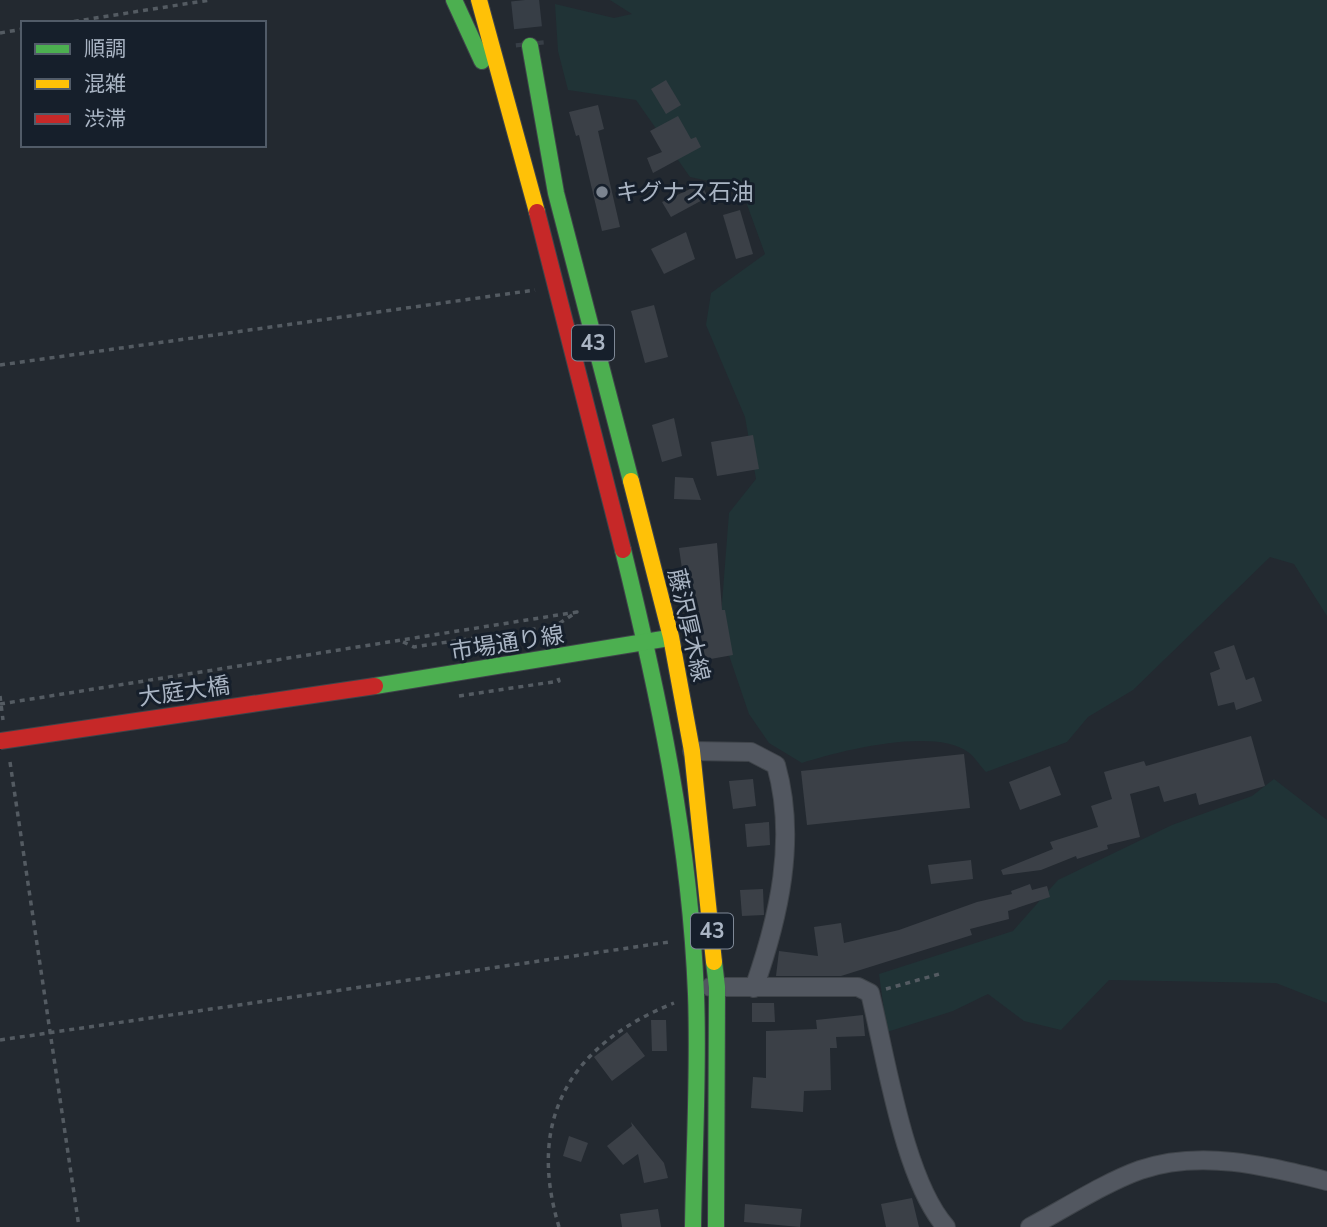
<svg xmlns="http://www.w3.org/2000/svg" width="1327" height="1227" viewBox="0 0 1327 1227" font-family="'Nunito Sans','Noto Sans JP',sans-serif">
  <rect width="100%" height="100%" fill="#232930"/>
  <!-- green -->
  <g fill="#203336">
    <path d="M610,0H1327V616L1294,564L1270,557L1133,690L1088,717L1067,742L986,772C980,766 975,757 968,752C934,727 839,751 802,763L769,743L749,714L720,629L729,513L756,479L745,417L706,325L711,293L765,254L741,188L690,177L636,100L568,90L558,51L555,4L614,18L632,14Z"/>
    <path d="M1274,779L1327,820V1003L1276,983L1109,980L1061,1030L1024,1021L988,994L953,1011L887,1032L879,974L1013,931L1058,880L1172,825L1252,796Z"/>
  </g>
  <!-- building -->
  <g fill="#3b4047">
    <path d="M666,80L681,105L666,114L651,89Z"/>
    <path d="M598,105L604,129L598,131L620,227L602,231L579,135L576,136L569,112Z"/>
    <path d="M678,116L691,139L696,137L701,147L653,173L647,158L662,152L650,131Z"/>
    <path d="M701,184L708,197L671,217L662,202Z"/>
    <path d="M740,210L753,254L736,259L723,215Z"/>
    <path d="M686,232L695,259L664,274L651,249Z"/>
    <path d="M654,305L668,357L645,363L631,311Z"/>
    <path d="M674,418L682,456L662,462L652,425Z"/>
    <path d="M753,435L759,469L717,476L711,442Z"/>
    <path d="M675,477L693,478L701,500L674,499Z"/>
    <path d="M717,543L722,610H725L733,655L705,660L691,575L683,576L679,548Z"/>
    <path d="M1234,645L1246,680L1254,677L1262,701L1236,710L1234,702L1218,706L1210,673L1220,669L1214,652Z"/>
    <path d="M1251,736L1265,786L1199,805L1196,793L1164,802L1159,786L1130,794L1140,837L1107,845L1108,849L1077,859L1076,856L1041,870L1003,875L1001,870L1053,849L1050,842L1098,827L1091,806L1112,799L1104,772L1144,761L1146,766Z"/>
    <path d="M964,754L970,808L807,825L801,771Z"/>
    <path d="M1050,766L1061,795L1020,810L1009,782Z"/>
    <path d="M753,779L756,806L733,809L729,781Z"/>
    <path d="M769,822L770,845L747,847L745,824Z"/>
    <path d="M971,860L973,879L931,884L928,865Z"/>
    <path d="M1030,884L1032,890L1047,886L1050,897L1008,911L1009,919L970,929L972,935L841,976H776L779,951L818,956L814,927L841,923L844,943L899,930L977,902L1012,894L1011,891Z"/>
    <path d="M763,889L764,915L742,916L740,890Z"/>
    <path d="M752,1003H774L775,1022H752Z"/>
    <path d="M863,1015L865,1036L836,1037L837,1048H830L831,1090L804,1091L803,1112L751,1108L753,1077L766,1078V1031L817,1029L816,1020Z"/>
    <path d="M651,1020H666L667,1051H652Z"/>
    <path d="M627,1032L645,1056L612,1081L594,1057Z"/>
    <path d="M631,1122L664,1163L668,1178L644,1183L638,1154L623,1165L607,1146L632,1126Z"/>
    <path d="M569,1136L588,1143L581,1162L563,1156Z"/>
    <path d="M912,1198L919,1227H886L881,1204Z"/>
    <path d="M745,1204L802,1209L800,1227L744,1222Z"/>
    <path d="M658,1209L661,1227H622L620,1214Z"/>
  </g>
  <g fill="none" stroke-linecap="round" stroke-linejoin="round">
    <!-- primary-tunnel -->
    <path stroke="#373e46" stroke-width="28" stroke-dasharray="28 14" stroke-linecap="butt" d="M525,0L530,46"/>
    <defs>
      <g id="street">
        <path d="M692,751L751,752L776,765C797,839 779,917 754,988"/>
        <path d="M710,987H858L870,993C886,1057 904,1180 946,1227"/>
        <path d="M1030,1227C1064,1209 1104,1183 1140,1170C1201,1149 1267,1166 1327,1181"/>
      </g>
      <g id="fast">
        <path d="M454,0L482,61"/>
        <path d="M530,46L556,193L631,481"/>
        <path d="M623,550C659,696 690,843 696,994C699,1071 694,1150 693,1227"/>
        <path d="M375,686L663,639"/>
        <path d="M714,962L717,987L716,1227"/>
      </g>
      <g id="slow">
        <path d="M479,0L537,212"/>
        <path d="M631,481L671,637L692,751L714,962"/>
      </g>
      <path id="jam" d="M537,212L623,550"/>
    </defs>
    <!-- street casing -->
    <use href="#street" stroke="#3f444a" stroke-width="20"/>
    <!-- fast casing -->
    <use href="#fast" stroke="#3f444a" stroke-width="18"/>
    <!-- slow casing -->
    <use href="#slow" stroke="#3f444a" stroke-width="18"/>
    <!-- jam casing -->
    <use href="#jam" stroke="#3f444a" stroke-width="18"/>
    <!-- path -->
    <g stroke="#545b62" stroke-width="3.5" stroke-dasharray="5 5" stroke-linecap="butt">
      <path d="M64,23L210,0"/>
      <path d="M0,33L23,29"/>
      <path d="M0,365L535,290"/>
      <path d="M0,696L3,720"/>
      <path d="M459,696L559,681L558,678"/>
      <path d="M0,704L577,612L555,626L414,647L399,640"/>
      <path d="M10,762L79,1227"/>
      <path d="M886,989L943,973"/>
      <path d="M0,1040L669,942"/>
      <path d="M559,1227C526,1118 571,1044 674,1003"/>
    </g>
    <!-- street -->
    <use href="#street" stroke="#525760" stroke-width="18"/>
    <!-- fast -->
    <use href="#fast" stroke="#4caf50" stroke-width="16"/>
    <!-- slow -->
    <use href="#slow" stroke="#ffc107" stroke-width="16"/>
    <!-- jam -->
    <use href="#jam" stroke="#c62828" stroke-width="16"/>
    <defs>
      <path id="jam-bridge" d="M0,741L375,686"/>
    </defs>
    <!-- jam-bridge casing -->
    <use href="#jam-bridge" stroke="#3f444a" stroke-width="18" stroke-linecap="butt"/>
    <!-- jam-bridge -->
    <use href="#jam-bridge" stroke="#c62828" stroke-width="16"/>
  </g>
  <!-- markers -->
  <circle fill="#7b8490" stroke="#161f2b" stroke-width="2.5" cx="602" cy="192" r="7"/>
  <g text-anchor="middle" stroke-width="6" stroke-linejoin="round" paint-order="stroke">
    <!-- shield labels -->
    <g fill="#161f2b" stroke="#7e8896" stroke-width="2">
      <rect x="572" y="325.5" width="42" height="35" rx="5"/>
      <rect x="691" y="913.5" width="42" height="35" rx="5"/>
    </g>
    <g font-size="21" font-weight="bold" fill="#aab5c4">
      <text x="593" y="350">43</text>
      <text x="712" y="938">43</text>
    </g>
    <!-- poi labels -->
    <g font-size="23" fill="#aab5c4" stroke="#161f2b" text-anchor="start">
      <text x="616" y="200">キグナス石油</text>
    </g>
    <!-- street labels -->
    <g font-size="23" fill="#aab5c4" stroke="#161f2b">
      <text transform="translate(689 625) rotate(77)" y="8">藤沢厚木線</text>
      <text transform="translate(507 643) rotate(-9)" y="8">市場通り線</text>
      <text transform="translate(184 691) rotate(-8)" y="8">大庭大橋</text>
    </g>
  </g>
  <!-- legend -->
  <rect x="21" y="21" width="245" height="126" fill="#161f2b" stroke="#515b68" stroke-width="2"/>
  <rect x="35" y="44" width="35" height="10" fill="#4caf50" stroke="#515b68" stroke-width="2"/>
  <text x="84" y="56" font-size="21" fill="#aab5c4">順調</text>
  <rect x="35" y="79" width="35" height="10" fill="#ffc107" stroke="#515b68" stroke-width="2"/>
  <text x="84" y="91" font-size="21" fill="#aab5c4">混雑</text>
  <rect x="35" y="114" width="35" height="10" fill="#c62828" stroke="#515b68" stroke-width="2"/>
  <text x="84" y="126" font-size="21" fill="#aab5c4">渋滞</text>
</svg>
